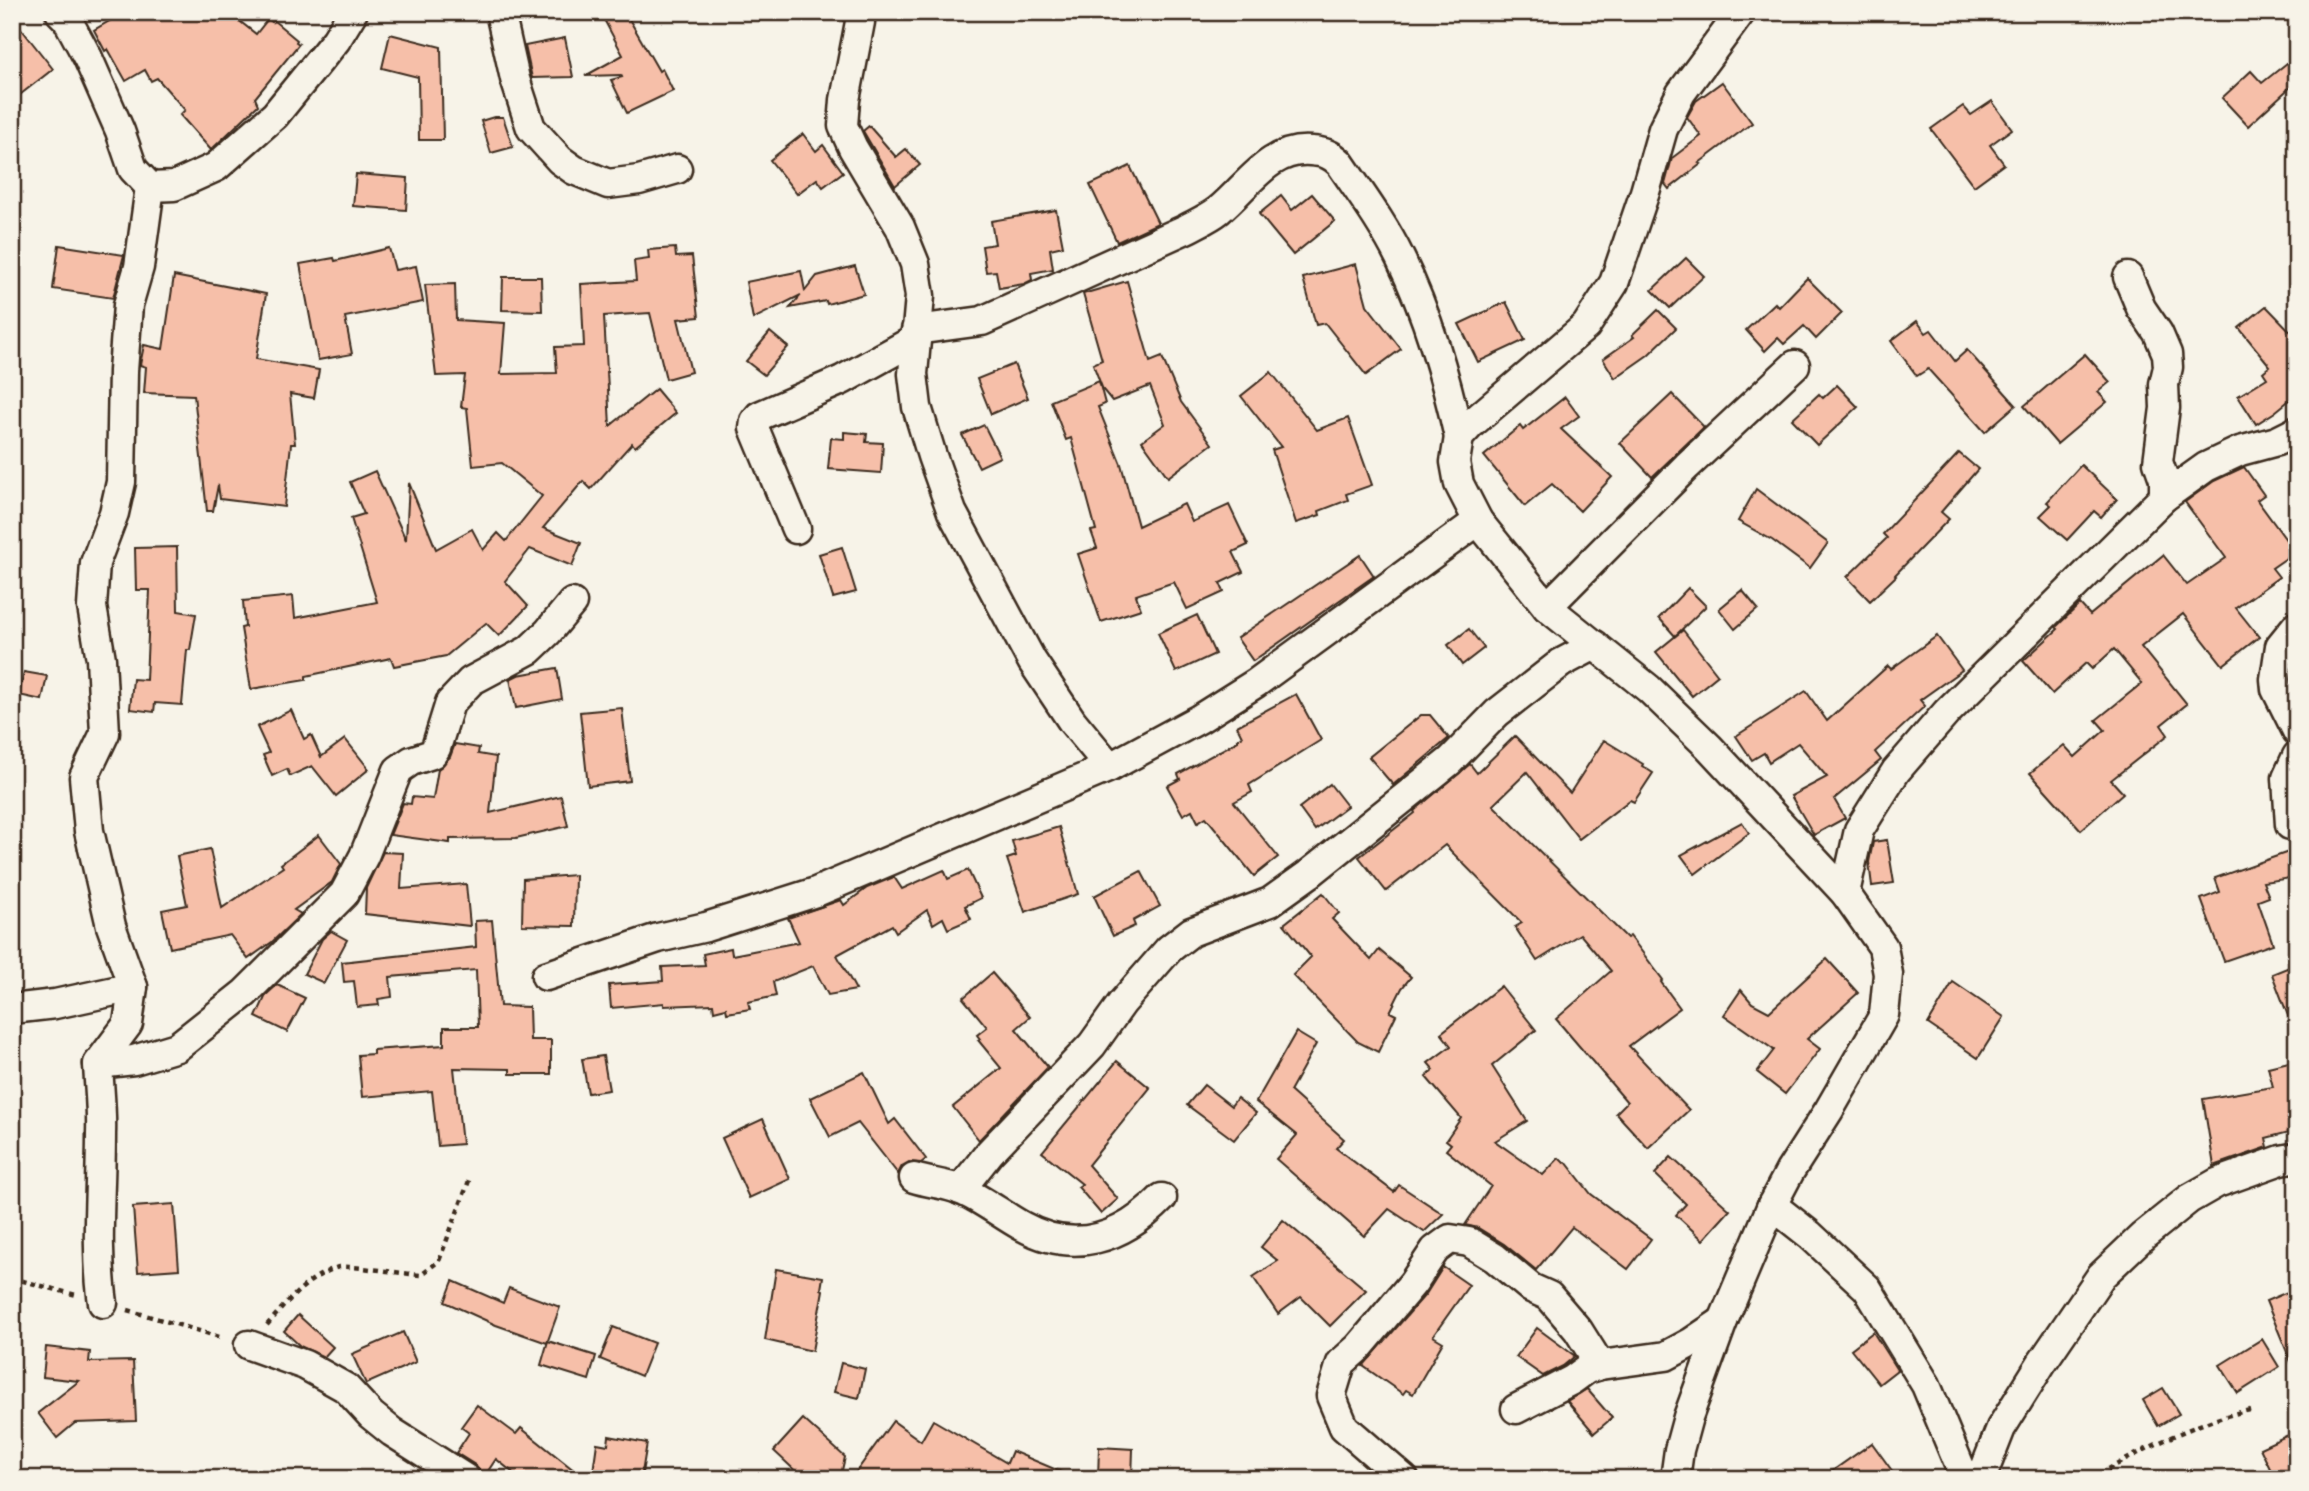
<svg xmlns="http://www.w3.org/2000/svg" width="2309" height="1491" viewBox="0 0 2309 1491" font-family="Mynerve,sans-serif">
  <rect width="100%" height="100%" fill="#f7f3e8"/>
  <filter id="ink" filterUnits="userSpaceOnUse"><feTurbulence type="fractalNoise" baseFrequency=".0143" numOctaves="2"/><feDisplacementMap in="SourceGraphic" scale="14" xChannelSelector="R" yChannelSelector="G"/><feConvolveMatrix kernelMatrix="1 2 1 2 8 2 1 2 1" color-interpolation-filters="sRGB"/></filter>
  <g filter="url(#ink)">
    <!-- building -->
    <g fill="#f6bfa9" stroke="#3b2a1e" stroke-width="2">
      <path d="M125,12H228L256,34L268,19L272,22L273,20L297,40L296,42L299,44L255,98L258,105L211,150L180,115L185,110L157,78L151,81L145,70L126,81L108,49L105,51L94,30Z"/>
      <path d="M600,12H625L659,71L662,69L673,91L627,113L611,80L622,77L621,75L585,76L623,55Z"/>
      <path d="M12,17L53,69L12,101Z"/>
      <path d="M390,34L441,47L443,140H419L418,77L382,68Z"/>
      <path d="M565,38L573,77L532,78L525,46Z"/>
      <path d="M2297,55V81L2248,126L2222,98L2251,71L2262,83Z"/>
      <path d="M1722,82L1752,123L1699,163L1701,164L1669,189L1665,184L1672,158L1701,136L1687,117L1696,101Z"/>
      <path d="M1992,101L2012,129L1990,145L2004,164L1974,186L1931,129L1963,106L1971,115Z"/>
      <path d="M494,117H503L513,147L491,153L481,121Z"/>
      <path d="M869,126L896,157L906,149L920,165L895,186L863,131Z"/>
      <path d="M803,134L816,151L823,145L843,172L823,187L817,179L797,194L770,160Z"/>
      <path d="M1130,166L1158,223L1117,242L1090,185Z"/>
      <path d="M356,174L408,178L406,210L353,206Z"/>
      <path d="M1312,194L1335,221L1293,255L1259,214L1281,196L1292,210Z"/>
      <path d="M1056,210L1063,246L1050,249L1053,269L1031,273L1032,280L1024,284L999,288L996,271L986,272L982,246L995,244L991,221Z"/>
      <path d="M59,245L124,255L113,298L53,289Z"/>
      <path d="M389,248L395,270L416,266L423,302L345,317L352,354L318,360L300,264L334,258L335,261Z"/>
      <path d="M675,248L676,257L692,256L699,317L678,319L691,372L666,379L650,313L604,316L610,426L656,389L676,413L635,447L632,443L591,489L583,481L543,528L581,543L572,566L530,549L505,581L528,606L499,636L486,623L446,656L394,666L391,658L306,676V680L251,689L241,628L245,627L243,601L293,596L295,618L377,602L351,518L364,514L350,482L375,471L406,540L409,483L436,549L472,529L483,550L498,533L506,541L542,496L502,463L473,466L467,408L461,407L465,375L436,376L425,285L455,284L456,320L505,323L501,374L557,373L555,347L584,346L581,284L636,281L634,261L649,259L648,250Z"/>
      <path d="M1686,258L1704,276L1670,308L1652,290Z"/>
      <path d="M1356,264L1367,305L1401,349L1366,375L1325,323L1316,325L1303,278Z"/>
      <path d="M855,266L864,294L827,304L826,301L790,308L801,295L753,319L746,282L801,271L805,291L817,276Z"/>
      <path d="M174,276L266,294L256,359L319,370L314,398L290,394L295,444H291L284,507L220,499L218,485L213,511H207L194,395L144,393L146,367L140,365L144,345L163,349Z"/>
      <path d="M503,277H541L542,311L502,310Z"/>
      <path d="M1807,278L1842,313L1816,339L1804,326L1784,344L1778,338L1765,351L1746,330L1775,303L1779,307Z"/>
      <path d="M1127,281L1150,362L1162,357L1181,402L1212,444L1168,477L1142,441L1165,424L1150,386L1112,401L1103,390L1093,364L1102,360L1083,294Z"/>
      <path d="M1506,302L1525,340L1478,362L1459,324Z"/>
      <path d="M2266,306L2297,338V394L2275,412L2256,424L2238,396L2267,378L2263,372L2270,366L2239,328Z"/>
      <path d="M1658,310L1676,328L1648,355L1615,378L1603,359L1634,337L1632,335Z"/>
      <path d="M1917,321L1926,333L1931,330L1955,361L1967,350L2016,405L1985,432L1928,369L1917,376L1891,341Z"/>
      <path d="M770,332L788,347L764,375L746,361Z"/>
      <path d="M2085,354L2110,382L2098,392L2107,402L2057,444L2024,406Z"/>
      <path d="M1014,364L1028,398L991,414L977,379Z"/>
      <path d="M1271,372L1317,430L1348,418L1372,485L1346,494L1348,500L1319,511L1320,515L1296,523L1272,450L1281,447L1241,396Z"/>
      <path d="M1099,381L1105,404L1098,407L1121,464L1138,526L1184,504L1192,522L1229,505L1248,545L1233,552L1243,572L1220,583L1224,592L1187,609L1174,582L1136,595L1141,609L1101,622L1078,554L1097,548L1091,531L1096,530L1071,438L1066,440L1051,401Z"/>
      <path d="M1837,385L1858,407L1817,445L1792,419L1819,394L1823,398Z"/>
      <path d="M1672,394L1704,427L1652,477L1620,443Z"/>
      <path d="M1565,397L1579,416L1561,429L1612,477L1580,511L1552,484L1525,506L1484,456L1520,426L1523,430Z"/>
      <path d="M984,425L1000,457L979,467L962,435Z"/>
      <path d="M844,432L867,434L866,442L883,443L881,473L828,469L831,438L844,439Z"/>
      <path d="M1959,453L1978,469L1941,512L1949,519L1895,575L1896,576L1870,601L1847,577L1887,538L1883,534Z"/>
      <path d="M2081,465L2117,499L2101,517L2094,511L2067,540L2040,516L2051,505L2047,502Z"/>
      <path d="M2244,467L2264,495L2257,500L2295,552L2272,568L2279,577L2236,608L2259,637L2223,665L2183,614L2141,647L2187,704L2161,725L2168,735L2111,780L2123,793L2081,830L2030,773L2064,745L2075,757L2105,730L2096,720L2142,683L2114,649L2092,669L2086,663L2052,694L2023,661L2058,629L2056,627L2080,604L2090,615L2163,555L2187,585L2226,558L2185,502L2214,481Z"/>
      <path d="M1756,489L1828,543L1810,568L1772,540L1738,521Z"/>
      <path d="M177,547L178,611L196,614L190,650H187L182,705L155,703L154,712L130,709L133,679L146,680L150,590H136L135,548Z"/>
      <path d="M842,547L856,592L833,598L819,554Z"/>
      <path d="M1360,555L1374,576L1253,661L1237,638Z"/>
      <path d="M1688,588L1706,606L1675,636L1659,618Z"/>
      <path d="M1742,590L1758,609L1735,629L1719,609Z"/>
      <path d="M1197,615L1215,654L1176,672L1158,633Z"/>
      <path d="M1469,629L1484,648L1462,665L1448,645Z"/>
      <path d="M1683,630L1718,675L1692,696L1656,652Z"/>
      <path d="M1937,636L1962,670L1920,700L1925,706L1875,752L1881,760L1834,799L1845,818L1814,835L1791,796L1827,777L1798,743L1769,762L1764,753L1752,760L1736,736L1806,691L1827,721L1888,666L1891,669Z"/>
      <path d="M557,668L562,699L516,708L510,679L518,675Z"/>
      <path d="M24,672L47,676L42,700L19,695Z"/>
      <path d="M1296,694L1321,740L1249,785L1252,792L1234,802L1278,857L1254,876L1206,817L1198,822L1192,810L1183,815L1167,786L1180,779L1178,774L1238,741L1237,739L1242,736L1237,726Z"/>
      <path d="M622,708L630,781L588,786L580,712Z"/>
      <path d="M291,710L304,739L311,735L321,757L345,739L369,769L336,796L312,766L290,776L287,769L272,776L263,755L269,753L257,727Z"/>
      <path d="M1421,715H1430L1449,738L1393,785L1369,757Z"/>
      <path d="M1515,736L1570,793L1604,740L1643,764L1642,766L1653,773L1634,802L1630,800L1579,839L1527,772L1493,805L1627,938L1630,936L1663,980L1661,982L1680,1008L1629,1046L1689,1110L1648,1148L1616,1113L1627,1102L1556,1019L1611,971L1580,934L1537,961L1515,927L1522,923L1445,845L1386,891L1359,857L1415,813L1414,811L1470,764L1477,773Z"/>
      <path d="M455,744L479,748L478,754L496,757L490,813L561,796L568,826L516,838L450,839V843L390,835L403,803L411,804L412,797L433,799L438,769L450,757Z"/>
      <path d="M1330,784L1347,806L1315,830L1299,808Z"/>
      <path d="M1742,822L1749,833L1695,874L1681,855Z"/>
      <path d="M1059,827L1078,894L1025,912L1007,859L1016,856L1012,841Z"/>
      <path d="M319,835L341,864L332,882L294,910L301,914L272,942L248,959L230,935L170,948L162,910L187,905L177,856L210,849L222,908L283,867L281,864Z"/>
      <path d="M1887,840L1894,883L1872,886L1869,862L1873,842Z"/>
      <path d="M2297,849V877L2263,882L2269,897L2258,901L2273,944L2224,961L2201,899L2220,892L2215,878Z"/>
      <path d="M383,852L403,853L401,889L466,884L470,926L365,914L366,888Z"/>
      <path d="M944,870L948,879L968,870L981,898L965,906L971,919L948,929L943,918L933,924L927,910L896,932L892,925L837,955L856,990L828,995L813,966L773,982L776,996L748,1002L750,1009L727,1013L726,1008L714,1011L713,1004L664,1006V1003L611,1008L609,985L663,981L662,967L705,965L703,954L731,948L732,955L799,942L788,918L841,900L844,905L867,888L894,877L902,889Z"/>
      <path d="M1141,871L1160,906L1133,921L1135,926L1113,936L1094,896Z"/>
      <path d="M575,875L574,926L522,925L523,879Z"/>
      <path d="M1323,893L1339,913L1332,919L1371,960L1379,950L1411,977L1402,988L1390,1012L1396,1015L1378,1052L1358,1042L1293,975L1311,957L1284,924Z"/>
      <path d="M492,920L500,1006L529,1007L530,1040H551V1074H510V1069L454,1068L462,1144L438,1146L432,1091L362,1097L358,1055L373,1054V1050L444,1045V1027H478L476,970L390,977L392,997L378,999L379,1005L357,1007L354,981L344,982L342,962L476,947L475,921Z"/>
      <path d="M331,931L347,940L324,983L304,974L322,939Z"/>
      <path d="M1827,959L1858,993L1807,1039L1820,1049L1785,1094L1757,1072L1774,1050L1724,1015L1741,990L1752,1003L1769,1012Z"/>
      <path d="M2297,964V1033L2295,1034L2272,974Z"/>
      <path d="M992,973L1030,1017L1016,1029L1048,1067L979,1140L953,1107L1001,1068L978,1040L980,1039L977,1035L987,1027L963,998Z"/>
      <path d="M1953,982L2004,1017L1978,1058L1928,1024Z"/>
      <path d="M277,985L305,998L287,1032L256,1017L266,995Z"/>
      <path d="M1501,986L1536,1030L1492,1066L1527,1121L1495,1141L1543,1175L1559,1158L1564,1163L1566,1162L1591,1194L1651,1239L1628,1269L1572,1227L1536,1270L1504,1244L1478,1228L1465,1225L1491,1186L1446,1150L1451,1144L1446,1140L1461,1118L1426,1077L1434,1070L1428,1063L1451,1046L1441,1033Z"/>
      <path d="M1296,1032L1316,1044L1290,1091L1344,1139L1336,1148L1394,1192L1399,1185L1443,1214L1424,1232L1389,1209L1364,1236L1276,1159L1297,1135L1256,1102Z"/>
      <path d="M603,1056L609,1090L588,1093L582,1059Z"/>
      <path d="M2297,1060V1130L2266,1138L2268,1147L2214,1166L2203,1099L2273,1087L2268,1067Z"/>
      <path d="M1117,1061L1150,1088L1088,1165L1118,1199L1101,1214L1078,1187L1082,1184L1042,1152Z"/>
      <path d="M864,1072L889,1124L895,1119L926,1159L921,1163L909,1162L902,1166L898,1174L858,1123L830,1137L810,1098Z"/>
      <path d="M1204,1085L1231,1106L1237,1098L1256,1113L1234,1140L1187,1105Z"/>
      <path d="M763,1119L790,1179L749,1198L722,1138Z"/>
      <path d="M1671,1157L1730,1210L1703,1240L1676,1215L1686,1204L1655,1174Z"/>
      <path d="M174,1204L179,1269L138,1272L133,1207Z"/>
      <path d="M1283,1220L1366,1290L1330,1326L1301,1297L1278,1314L1253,1277L1278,1261L1261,1247Z"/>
      <path d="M1443,1267L1469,1285L1433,1336L1443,1342L1413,1394L1406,1390L1403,1394L1363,1366L1426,1294Z"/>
      <path d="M776,1269L823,1277L821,1289L823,1290L812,1351L765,1340Z"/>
      <path d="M453,1281L503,1303L509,1288L560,1307L547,1343L496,1325L445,1302Z"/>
      <path d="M2297,1288V1374H2296L2266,1301Z"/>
      <path d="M298,1315L333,1347L324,1357L300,1346L284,1331Z"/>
      <path d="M613,1327L654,1343L641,1376L600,1359Z"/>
      <path d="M1537,1328L1575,1356L1563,1366L1543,1376L1516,1357Z"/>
      <path d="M403,1332L416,1362L366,1384L352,1354Z"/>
      <path d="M1873,1332L1897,1370L1879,1384L1851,1349Z"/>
      <path d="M2262,1339L2279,1367L2238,1393L2220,1365Z"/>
      <path d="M548,1341L596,1356L589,1380L541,1365Z"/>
      <path d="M46,1347L90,1352L89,1362L133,1361L136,1421L75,1423L57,1438L38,1413L79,1381L43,1377Z"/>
      <path d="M841,1363L865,1369L859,1398L834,1392Z"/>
      <path d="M2163,1388L2179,1414L2158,1426L2143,1400Z"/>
      <path d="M1587,1389L1612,1418L1594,1433L1567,1401Z"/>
      <path d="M477,1405L516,1434L521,1428L585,1479H521L496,1459L484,1477L475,1465L456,1453L469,1433L461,1427Z"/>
      <path d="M803,1419L845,1457L840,1479H804L774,1451Z"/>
      <path d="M933,1420L1007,1463L1012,1451L1078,1479H851L893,1421L921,1441Z"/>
      <path d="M2297,1431V1479H2275L2260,1448Z"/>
      <path d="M609,1436L647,1443L641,1479H592L597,1443L608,1445Z"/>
      <path d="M1872,1443L1898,1479H1821Z"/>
      <path d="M1099,1447L1133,1449L1132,1479H1098Z"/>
    </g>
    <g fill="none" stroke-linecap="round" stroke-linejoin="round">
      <defs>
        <g id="minor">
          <path d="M60,12L67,19L88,58L120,131L133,169L150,187L174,186L216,167L275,115L336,40L353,12"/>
          <path d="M500,12L515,79L531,128L560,160L574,170L608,184L639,180L677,169"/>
          <path d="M859,12L860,22L845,100L843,126L853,148L900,227L915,264L920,296L913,374L917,407L932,456L952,512L1032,661L1072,721L1110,767"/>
          <path d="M2128,277L2141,308L2158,333L2167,354L2168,367L2164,384L2165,408L2158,462L2164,479V497"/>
          <path d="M916,330L982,321L1186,229C1197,223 1209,218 1219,210C1248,186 1270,147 1311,151C1324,152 1331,154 1340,163C1361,194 1384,225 1400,258C1428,315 1445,375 1459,437"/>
          <path d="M796,529L754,428L755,421L759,416L842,380L916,339"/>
          <path d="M1547,607L1687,466L1795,365"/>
          <path d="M2297,625L2280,646L2275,679L2276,689L2297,731"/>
          <path d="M2290,825L2287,778L2297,756"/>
          <path d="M1845,893L1859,830L1896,771L1947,712L2164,497L2206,467L2240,451L2277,441L2297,431"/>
          <path d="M546,976L658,938L706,927L816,892L1110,767L1199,719L1256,683L1478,521"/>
          <path d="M12,1009L55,1004L133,987"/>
          <path d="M98,1064L134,1060L177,1047L245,993L344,894L364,856L398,770L411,761L432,754L436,748L450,703L471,681L529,650L548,632L572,603"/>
          <path d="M914,1178C929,1183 947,1184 961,1190C982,1199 1002,1215 1022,1226C1074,1255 1122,1239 1162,1198"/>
          <path d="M960,1190L990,1152L1092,1045L1122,1003L1169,949L1191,932L1270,902L1309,874L1450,761L1497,713L1561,663L1595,645"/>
          <path d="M1772,1205L1810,1235L1867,1288L1926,1385L1965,1479"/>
          <path d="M103,1303C95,1247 101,1191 101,1134C102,1111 99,1087 98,1064L128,1024L133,987L111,926L89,831L84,777L105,733L101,659L92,607L95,563L114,513L121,482L123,371L128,305L139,267L150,187"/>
          <path d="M249,1345L305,1365L346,1388L371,1415L392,1432L466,1479"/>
          <path d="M1516,1409L1572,1380L1587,1369L1600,1365L1666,1356L1692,1342L1723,1321"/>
          <path d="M1404,1479L1344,1427L1331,1396L1341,1363L1359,1347L1413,1283L1435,1250L1450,1239L1469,1242L1495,1258L1531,1288L1549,1296L1578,1330L1600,1365"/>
          <path d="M1675,1479L1679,1450L1688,1417L1723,1321L1772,1205L1790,1171L1829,1110L1884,1015L1888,974L1883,947L1845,893L1709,747L1649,689L1547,607L1478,521L1459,484L1455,462L1459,437L1471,424L1586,326L1614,283L1645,192L1663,129L1681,93L1741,12"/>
          <path d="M1981,1479L2001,1428L2041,1364L2101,1276L2143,1236L2189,1199L2217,1183L2281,1160L2297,1157"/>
        </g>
      </defs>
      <!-- minor casing -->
      <use href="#minor" stroke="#3b2a1e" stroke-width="33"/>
      <!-- path -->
      <g stroke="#3b2a1e" stroke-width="4.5" stroke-dasharray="5 5" stroke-linecap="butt">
        <path d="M12,1278L76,1295"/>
        <path d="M128,1310L223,1338"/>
        <path d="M267,1325C288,1301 308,1276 339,1267C350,1265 405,1274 421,1275L439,1261L470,1178"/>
        <path d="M2090,1479C2144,1450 2194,1421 2255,1409"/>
      </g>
      <!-- minor -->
      <use href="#minor" stroke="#f7f3e8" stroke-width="28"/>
    </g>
  </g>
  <!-- margin -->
  <rect width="2309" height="1491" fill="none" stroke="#f7f3e8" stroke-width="42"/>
  <rect x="21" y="21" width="2267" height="1449" fill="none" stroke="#3b2a1e" stroke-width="2.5" filter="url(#ink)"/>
</svg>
